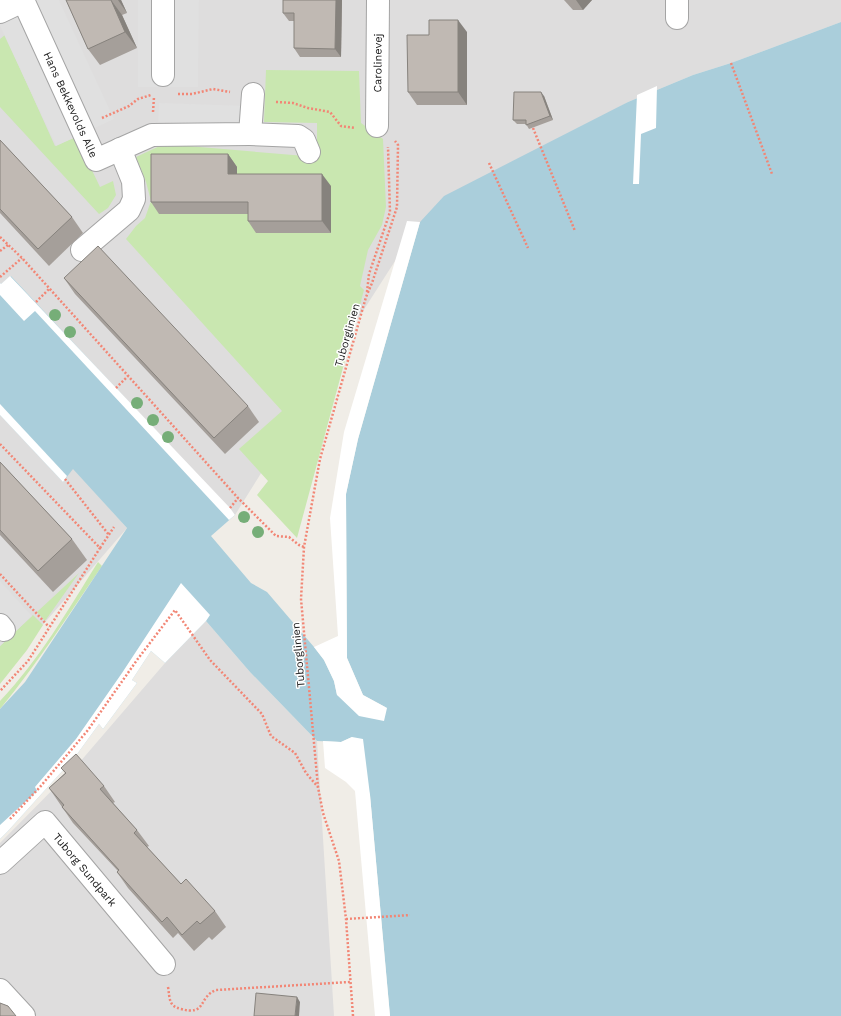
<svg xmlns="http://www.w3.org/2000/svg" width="841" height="1016" viewBox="0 0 841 1016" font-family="'Work Sans',sans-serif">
  <rect width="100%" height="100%" fill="#f0ede7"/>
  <!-- residential -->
  <g fill="#dedddd">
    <path d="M0,0H841V22L731,63L693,75L628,102L420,222L322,375L235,515L11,276L1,284L0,283Z"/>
    <path d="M0,415L63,482L73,468L127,528L0,674Z"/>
    <path d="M206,621L250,672L317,741L334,1016H0V843L79,763L165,663Z"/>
  </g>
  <!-- grass -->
  <g fill="#c9e7b0">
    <path d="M5,35L55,146L76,137L100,187L113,181L116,195L108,208L99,214L0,107V39Z"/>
    <path d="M266,70L359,71L361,123L383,139L386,207L382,225L368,250L360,286L364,290L297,538L257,495L268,481L239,449L282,411L126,239L136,226L145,218L151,201L146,182L136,157L164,144L317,157V123L264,122Z"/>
    <path d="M98,562L102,566C69,614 37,664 0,709V701C39,660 68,610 98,562Z"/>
    <path d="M79,573L45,621L37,612Z"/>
    <path d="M33,615L43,625L27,650L0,684V646Z"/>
  </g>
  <!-- parking -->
  <g fill="#e0e0e0">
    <path d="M0,0H59L114,119L56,146L0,26Z"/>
    <path d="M138,0H199L198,87H138Z"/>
    <path d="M159,103L248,106L247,125L158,122Z"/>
    <path d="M0,581L32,616L0,646Z"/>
  </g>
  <!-- water -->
  <path fill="#aacedb" d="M841,22V1016H390L370,795L352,737L341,742L317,741L250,672L206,621L165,663L151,651L132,680L137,683L103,729L99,724L75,757L8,831L0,839V709L25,682L127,528L73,469L63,482L0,415V283L1,284L11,276L235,515L211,536L251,583L267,592L314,647L324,660L334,681L337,695L387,708L363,695L347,658L346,494L358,439L420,222L444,196L628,102L693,75L731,63Z"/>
  <!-- pier -->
  <g fill="#fff">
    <path d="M657,86L656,128L641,134L639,184H633L637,95Z"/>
    <path d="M407,221L420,222L358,439L346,494L347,658L363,695L387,708L384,721L359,716L337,695L334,681L324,660L314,647L338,636L330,518L344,432Z"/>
    <path d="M10,276L230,508L235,515L229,520L35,311L24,321L0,295V283L1,284Z"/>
    <path d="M0,404L67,476L63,482L0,415Z"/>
    <path d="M181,583L210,615L206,621L165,663L151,651L132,680L137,683L103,729L99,724L75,757L8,831L0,839V825L37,791L35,787L76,739L122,673Z"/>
    <path d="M352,737L363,739L370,795L390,1016H375L355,791L346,782L325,768L323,741L341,742Z"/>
  </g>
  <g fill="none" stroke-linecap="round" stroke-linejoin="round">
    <defs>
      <g id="minor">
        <path id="s1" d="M23,0L96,160L152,135L250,134L253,94"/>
        <path d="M677,0V18"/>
        <path d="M0,12L23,1"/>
        <path d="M163,75V0"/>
        <path id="s2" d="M377,126L378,0"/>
        <path d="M250,134L298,136L304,140L309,152"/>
        <path d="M82,250L129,210L134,199L133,181L120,149"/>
        <path d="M0,625L4,630"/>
        <path id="s3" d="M0,863L45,822L164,964"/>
        <path d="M0,990L24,1016"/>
      </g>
    </defs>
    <!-- minor casing -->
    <use href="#minor" stroke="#a4a4a4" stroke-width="24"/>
    <!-- path -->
    <g stroke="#f28675" stroke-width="2.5" stroke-dasharray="2 2" stroke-linecap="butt">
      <path d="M731,63L772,174"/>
      <path d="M178,94H192L213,89L230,92"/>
      <path d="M276,102L293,103L308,108L330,112L341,126L355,128"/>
      <path d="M153,112L154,97"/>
      <path d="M102,118L129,106L138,99L151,95"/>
      <path d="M533,128L575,231"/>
      <path d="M489,163L528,248"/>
      <path d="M0,237L22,258L238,498L276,536L289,537L299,545L304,547"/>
      <path d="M0,251L8,245"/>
      <path d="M0,277L22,258"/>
      <path d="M367,292L369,274L390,212L388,147"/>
      <path d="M36,302L49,289"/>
      <path d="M116,388L128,376"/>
      <path d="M0,444L100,548L28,661L0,691"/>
      <path d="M65,479L109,535"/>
      <path d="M230,508L238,498"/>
      <path d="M100,548L114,527"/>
      <path d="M0,574L49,627"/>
      <path d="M10,819L40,787L88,730L137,660L175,610L210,660L262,714L271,736L295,753L306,773L318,787"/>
      <path d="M346,919L410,915"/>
      <path d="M168,987C170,998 168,1006 181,1009C207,1016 198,997 216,990L350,982"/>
      <path d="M353,1016L346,919L339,861L323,813L318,787L301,599L304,547L320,459L366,297L372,283L397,207L398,145L395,141"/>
    </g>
    <!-- minor -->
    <use href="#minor" stroke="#fff" stroke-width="22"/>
  </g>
  <!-- trees -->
  <g fill="#76ae78">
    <circle cx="55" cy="315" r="6"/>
    <circle cx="70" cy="332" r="6"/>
    <circle cx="137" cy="403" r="6"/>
    <circle cx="153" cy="420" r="6"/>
    <circle cx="168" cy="437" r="6"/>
    <circle cx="244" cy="517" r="6"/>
    <circle cx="258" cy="532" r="6"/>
  </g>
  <!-- wall -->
  <g fill="#a59f9a">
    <path d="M66,0H121L127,13L122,15L137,48L100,65L88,49Z"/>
    <path d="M342,0L341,57H300L294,48V21H289L283,13Z"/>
    <path d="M564,0H592L583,10H573Z"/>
    <path d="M467,32V105H417L408,92L429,35Z"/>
    <path d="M544,96L553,120L529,129L526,124H517L513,120Z"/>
    <path d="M0,140L72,217L83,233L49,266L0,213Z"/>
    <path d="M228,154L237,167V174L331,186V233H256L248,221V214H159L151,202Z"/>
    <path d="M64,278L248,406L259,422L225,454L75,294Z"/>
    <path d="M0,462L72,539L87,560L53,592L0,535Z"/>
    <path d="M61,768L104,786L115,802L113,803L137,830L149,846L147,847L181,884L215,911L226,927L212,940L209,937L194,951L178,933L173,938L128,888L117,872L118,871L73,823L49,788L65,773Z"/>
  </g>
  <!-- shaded-wall -->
  <g fill="#86827d">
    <path d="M111,0L122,15L137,48L125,32Z"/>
    <path d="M118,0H121L127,13Z"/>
    <path d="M336,0H342L341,57L335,49Z"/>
    <path d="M576,0H592L583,10Z"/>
    <path d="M458,20L467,32V105L458,92Z"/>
    <path d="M541,92L544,96L553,120L550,116Z"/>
    <path d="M228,154L237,167V186L228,174Z"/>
    <path d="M322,174L331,186V233L322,221Z"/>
    <path d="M297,997L300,1002L299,1016H295Z"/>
  </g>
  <!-- building -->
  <g fill="#c0b9b3" stroke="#86827d">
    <path d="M66,0H111L125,32L88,49Z"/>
    <path d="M283,0H336L335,49L294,48V13H283Z"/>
    <path d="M429,20H458V92H408L407,35H429Z"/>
    <path d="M514,92H541L550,116L526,125V120H513Z"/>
    <path d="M0,140L72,217L38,249L0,209Z"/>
    <path d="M151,154H228V174H322V221H248V202H151Z"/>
    <path d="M98,246L248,406L214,438L64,278Z"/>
    <path d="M0,462L72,539L38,571L0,530Z"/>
    <path d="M76,754L104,786L100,789L137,830L134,833L181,884L186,879L215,911L200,924L197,921L182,935L167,917L162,922L117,872L119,870L62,807L64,805L49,788L66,773L61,768Z"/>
    <path d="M256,993L297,997L295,1016H254Z"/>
    <path d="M0,1003L8,1006L16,1016H0Z"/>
  </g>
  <g text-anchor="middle" stroke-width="3" stroke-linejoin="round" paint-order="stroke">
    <!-- street labels -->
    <g font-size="11" fill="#202020" stroke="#fff">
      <text dy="4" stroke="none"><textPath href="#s2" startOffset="63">Carolinevej</textPath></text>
      <text dy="4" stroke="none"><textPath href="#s1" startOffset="115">Hans Bekkevolds Alle</textPath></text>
      <text transform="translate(347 335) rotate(-74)" y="4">Tuborglinien</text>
      <text transform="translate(298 655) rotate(-95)" y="4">Tuborglinien</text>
      <text dy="4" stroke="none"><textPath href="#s3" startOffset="123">Tuborg Sundpark</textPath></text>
    </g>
  </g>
</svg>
